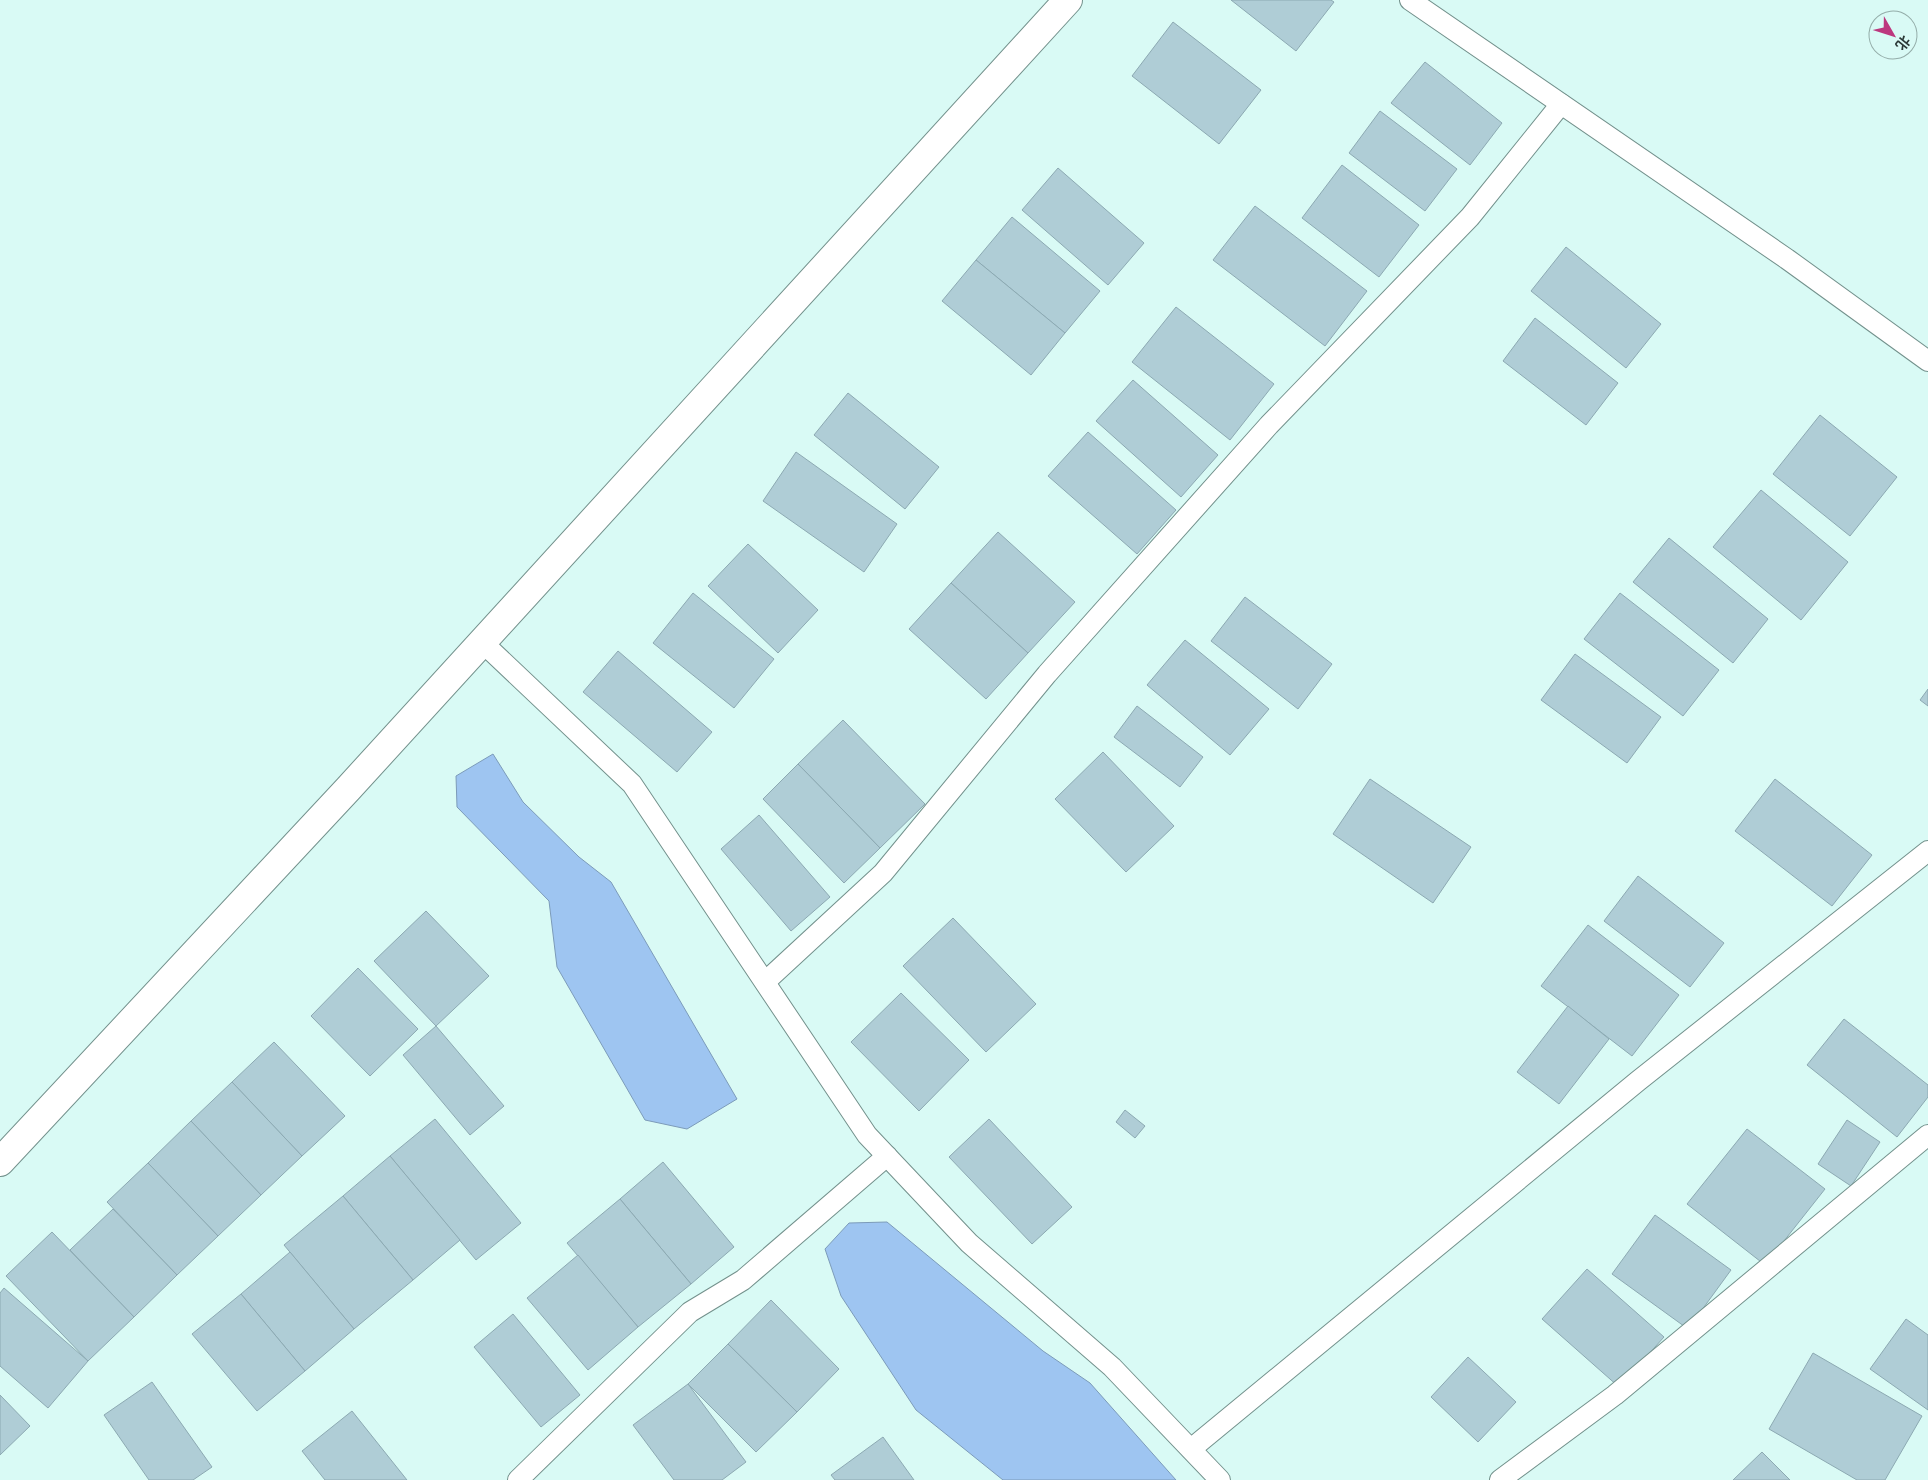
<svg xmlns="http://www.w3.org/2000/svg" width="1928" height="1480" viewBox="0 0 1928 1480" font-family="Montserrat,'Noto Sans SC',sans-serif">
  <rect width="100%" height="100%" fill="#d9faf5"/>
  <!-- water -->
  <g fill="#9ec5f1" stroke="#7c9bb9">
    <path d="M493,754L523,802L579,857L611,882L737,1099L687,1129L645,1120L557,967L549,901L457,807L456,776Z"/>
    <path d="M887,1222L1043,1351L1090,1383L1176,1480H1003L916,1410L841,1296L825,1249L849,1223Z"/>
  </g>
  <!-- building -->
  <g fill="#afcdd6" stroke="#8ca9b2">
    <path d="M1231,0H1331L1334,2L1296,51Z"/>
    <path d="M1173,22L1261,90L1219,144L1132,76Z"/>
    <path d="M1425,62L1502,123L1470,165L1391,103Z"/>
    <path d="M1380,111L1457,169L1425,211L1349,153Z"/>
    <path d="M1342,165L1419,225L1379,277L1302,218Z"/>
    <path d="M1058,168L1144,243L1108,285L1022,210Z"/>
    <path d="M1255,206L1367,291L1325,346L1213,260Z"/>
    <path d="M1012,217L1100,291L1065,333L976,260Z"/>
    <path d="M1566,247L1661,324L1626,368L1531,291Z"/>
    <path d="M976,260L1065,333L1031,375L942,301Z"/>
    <path d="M1176,307L1274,384L1230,440L1132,362Z"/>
    <path d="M1535,318L1618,383L1586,425L1503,361Z"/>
    <path d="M1133,380L1218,455L1181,497L1096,421Z"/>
    <path d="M848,393L939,467L905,509L814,435Z"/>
    <path d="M1820,415L1897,477L1850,536L1773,474Z"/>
    <path d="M1088,432L1176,510L1137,554L1048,476Z"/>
    <path d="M796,452L897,524L864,572L763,501Z"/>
    <path d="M1761,490L1848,562L1801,620L1713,547Z"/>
    <path d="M998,532L1075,602L1028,653L951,583Z"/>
    <path d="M1669,538L1768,619L1733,663L1633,582Z"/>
    <path d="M748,544L818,610L778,653L708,586Z"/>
    <path d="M951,583L1028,653L986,699L909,629Z"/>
    <path d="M693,593L774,659L734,708L653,643Z"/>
    <path d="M1620,593L1719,670L1683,716L1584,639Z"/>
    <path d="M1245,597L1332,664L1298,709L1211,641Z"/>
    <path d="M1185,640L1269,709L1230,755L1147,685Z"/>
    <path d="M618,651L712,732L677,772L583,692Z"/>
    <path d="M1575,654L1661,717L1627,763L1541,700Z"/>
    <path d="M1928,689V706L1920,700Z"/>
    <path d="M1137,706L1203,757L1180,787L1114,737Z"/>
    <path d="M843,720L925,804L880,848L798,764Z"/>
    <path d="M1103,752L1174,826L1126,872L1055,799Z"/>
    <path d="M798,764L880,848L844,883L763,799Z"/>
    <path d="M1370,779L1471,847L1433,903L1333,834Z"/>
    <path d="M1775,779L1872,855L1832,906L1735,831Z"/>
    <path d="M759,815L830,897L791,931L721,849Z"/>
    <path d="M1638,876L1724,943L1690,987L1604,921Z"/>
    <path d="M426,911L489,976L436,1026L374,961Z"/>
    <path d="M953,918L1036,1004L986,1052L903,966Z"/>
    <path d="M1588,925L1679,995L1632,1056L1541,986Z"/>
    <path d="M358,968L418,1029L370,1076L311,1016Z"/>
    <path d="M901,993L969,1060L919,1111L851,1042Z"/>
    <path d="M1568,1006L1609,1039L1559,1104L1517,1072Z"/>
    <path d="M1844,1019L1928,1085V1097L1897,1137L1807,1065Z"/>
    <path d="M436,1026L504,1106L470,1135L403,1055Z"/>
    <path d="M274,1042L345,1116L302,1156L232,1082Z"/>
    <path d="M232,1082L302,1156L261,1195L191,1121Z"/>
    <path d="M1125,1110L1145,1126L1135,1138L1116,1122Z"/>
    <path d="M435,1119L521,1223L476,1260L390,1156Z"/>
    <path d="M989,1119L1072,1207L1032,1244L949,1157Z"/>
    <path d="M1847,1120L1880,1142L1851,1186L1818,1164Z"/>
    <path d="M191,1121L261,1195L218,1236L148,1163Z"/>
    <path d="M1747,1129L1825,1189L1765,1265L1687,1204Z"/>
    <path d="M390,1156L460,1240L413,1280L343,1196Z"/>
    <path d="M663,1162L734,1247L691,1284L620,1199Z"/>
    <path d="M148,1163L218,1236L177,1275L107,1202Z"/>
    <path d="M343,1196L413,1280L354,1329L284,1245Z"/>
    <path d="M620,1199L691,1284L638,1327L567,1243Z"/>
    <path d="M113,1209L177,1275L134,1317L70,1250Z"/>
    <path d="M1655,1215L1731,1270L1688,1329L1612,1274Z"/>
    <path d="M52,1232L134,1317L88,1361L6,1276Z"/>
    <path d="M290,1252L354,1329L305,1371L241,1294Z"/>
    <path d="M578,1255L638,1327L588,1370L527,1298Z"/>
    <path d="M1587,1269L1664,1337L1619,1387L1542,1319Z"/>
    <path d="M4,1288L88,1361L48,1408L0,1366V1293Z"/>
    <path d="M241,1294L305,1371L257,1411L192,1334Z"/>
    <path d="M771,1300L839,1369L797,1412L728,1344Z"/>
    <path d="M513,1314L580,1395L541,1427L474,1347Z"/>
    <path d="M1906,1319L1928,1335V1410L1870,1369Z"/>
    <path d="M728,1344L797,1412L756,1452L688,1384Z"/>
    <path d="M1813,1353L1922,1416L1885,1480H1857L1769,1429Z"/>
    <path d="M1468,1357L1516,1402L1478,1442L1431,1397Z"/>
    <path d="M152,1382L212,1467L193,1480H149L104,1415Z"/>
    <path d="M688,1384L746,1462L722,1480H674L633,1425Z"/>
    <path d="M0,1395L30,1426L0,1455Z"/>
    <path d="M352,1411L407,1480H325L302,1451Z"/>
    <path d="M883,1437L914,1480H835L831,1475Z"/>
    <path d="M1762,1452L1790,1480H1733Z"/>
  </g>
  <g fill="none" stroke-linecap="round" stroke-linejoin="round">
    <defs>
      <g id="service">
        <path d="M1410,0L1787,259L1928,361"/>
        <path d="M482,642L632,784L867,1135L969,1243L1112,1367L1220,1480"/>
        <path d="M765,982L883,873L1047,674L1269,425L1470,217L1561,104"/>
        <path d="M1191,1449L1638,1081L1928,851"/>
        <path d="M518,1480L690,1312L743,1280L887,1156"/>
        <path d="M1500,1480L1615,1395L1928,1135"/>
      </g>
      <path id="minor" d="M0,1162L348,789L1068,0"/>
    </defs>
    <!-- service casing -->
    <use href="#service" stroke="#73918c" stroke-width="22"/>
    <!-- minor casing -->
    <use href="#minor" stroke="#73918c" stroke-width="30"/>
    <!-- service -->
    <use href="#service" stroke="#fff" stroke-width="20"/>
    <!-- minor -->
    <use href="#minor" stroke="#fff" stroke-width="28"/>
  </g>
  <!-- north arrow -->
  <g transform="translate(1893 35) rotate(129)"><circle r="24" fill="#d9faf5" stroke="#94ada9"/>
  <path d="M0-4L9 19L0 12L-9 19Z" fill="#bc387e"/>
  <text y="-8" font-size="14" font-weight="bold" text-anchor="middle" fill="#2c3937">北</text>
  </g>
</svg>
